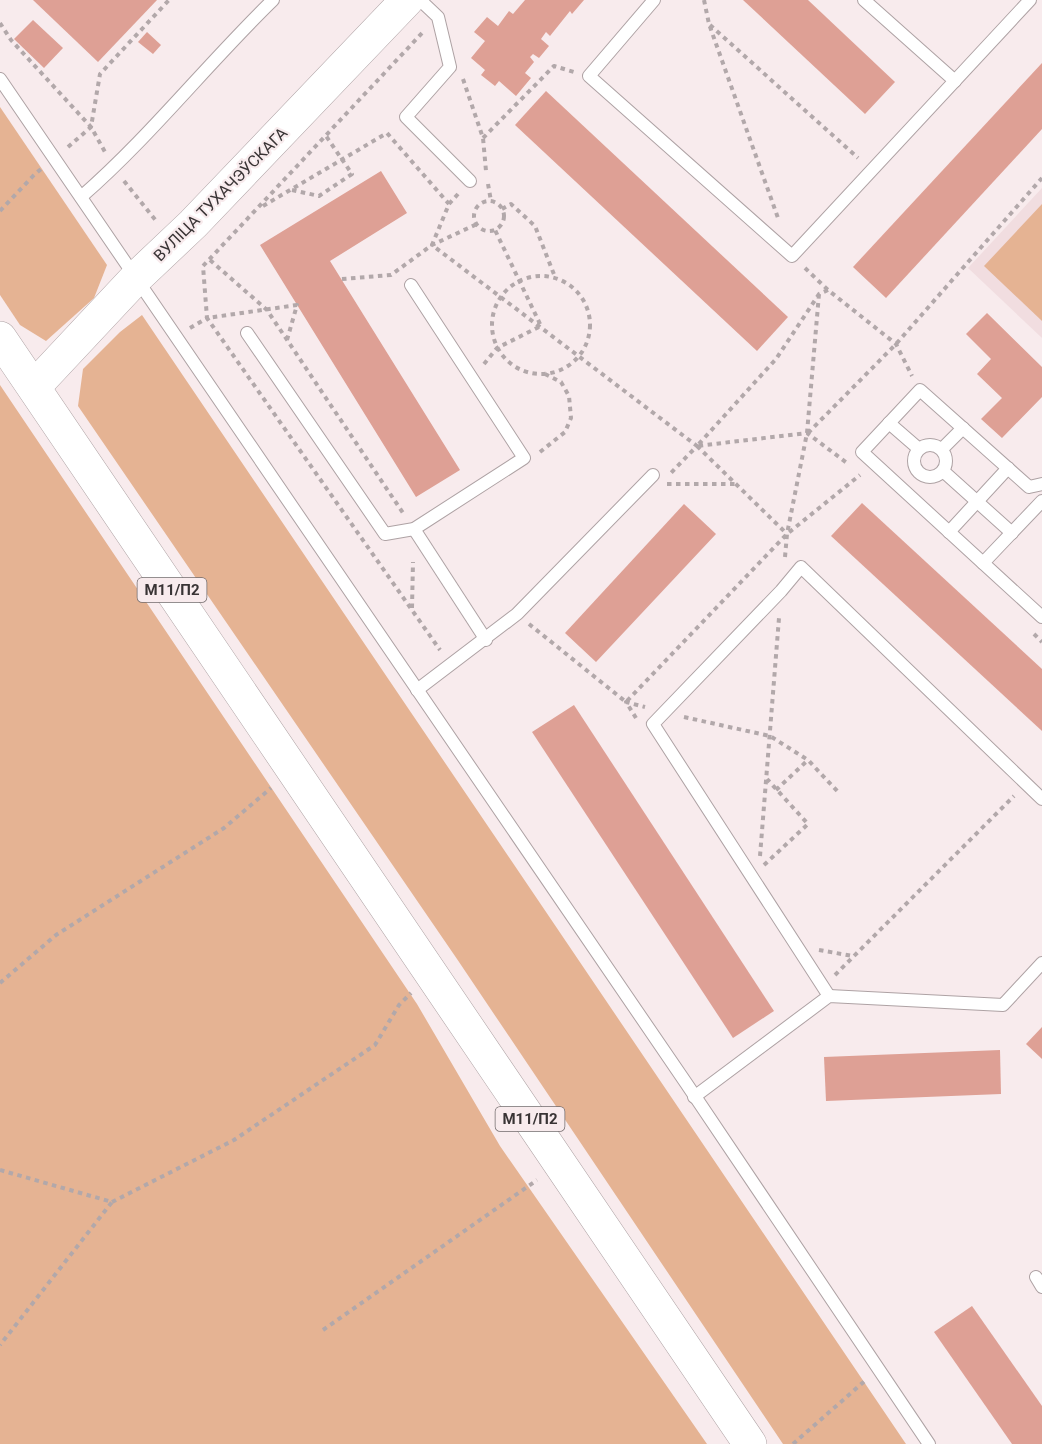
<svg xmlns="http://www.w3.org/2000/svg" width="1042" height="1444" viewBox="0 0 1042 1444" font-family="Roboto,sans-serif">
  <rect width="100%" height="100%" fill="#f8ebed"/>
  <!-- built -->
  <path fill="#f1dde0" d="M1042,188V338L968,268Z"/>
  <!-- green -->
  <g fill="#e5b393">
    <path d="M0,107L107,265L94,298L46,341L20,325L0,295Z"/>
    <path d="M1042,204V321L984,266Z"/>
    <path d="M142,315L906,1444H783L457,959L78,406L83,369L120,332Z"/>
    <path d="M0,385L417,1004L500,1146L707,1444H0Z"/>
  </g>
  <!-- building -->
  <g fill="#dea095">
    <path d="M33,0H157L98,62Z"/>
    <path d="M525,0H584L572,14L570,11L550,36L546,32L541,39L549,46L539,58L533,54L530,57L534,62L525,73L531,78L516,96L499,81L495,86L481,75L485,70L471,58L485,41L474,32L487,17L498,26L509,11L513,14Z"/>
    <path d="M743,0H808L895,82L865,114Z"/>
    <path d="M33,20L63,48L44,68L14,39Z"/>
    <path d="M147,32L161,45L153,54L138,42Z"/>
    <path d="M1042,63V129L886,298L853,267Z"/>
    <path d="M546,91L788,317L757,351L515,125Z"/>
    <path d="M381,171L407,213L330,261L460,470L416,497L260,245Z"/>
    <path d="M987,313L1042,367V397L1002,438L981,419L1002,398L977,374L991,359L966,334Z"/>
    <path d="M862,503L1042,669V731L831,536Z"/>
    <path d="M684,504L716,534L596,662L565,633Z"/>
    <path d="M574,705L774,1011L733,1038L532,732Z"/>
    <path d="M1042,1027V1059L1026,1044Z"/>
    <path d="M1000,1050L1001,1094L826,1101L824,1057Z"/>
    <path d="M972,1306L1042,1406V1444H1012L934,1332Z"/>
  </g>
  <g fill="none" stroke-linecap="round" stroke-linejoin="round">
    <defs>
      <g id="lane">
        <path d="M420,0L438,17L450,67L406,117L470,181"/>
        <path d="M654,0L589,76L792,256L1030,0"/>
        <path d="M864,0L955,81"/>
        <path d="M0,79L686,1083L929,1444"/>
        <path d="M81,197C150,137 207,64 273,0"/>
        <path d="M247,333L385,534L414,529L524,458L411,285"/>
        <path d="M889,423L919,449"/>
        <circle cx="930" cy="461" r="16"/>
        <path d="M942,449L963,428"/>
        <path d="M943,471L1012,533"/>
        <path d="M1042,501L983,563L1042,617"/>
        <path d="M414,529L486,640"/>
        <path d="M949,532L1008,468"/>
        <path d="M983,563L862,452L920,390L1029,487L1042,484"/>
        <path d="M417,690L517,614L653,475"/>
        <path d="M829,996L653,724L781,591L801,567L1042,799"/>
        <path d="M694,1097L829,996L1003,1005L1042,963"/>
        <path d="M1036,1277L1042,1287"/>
      </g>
      <path id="secondary" d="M34,387L137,277L193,224L407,0"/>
      <path id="highway" d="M0,338L750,1444"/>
    </defs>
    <!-- lane casing -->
    <use href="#lane" stroke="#aea2a4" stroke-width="14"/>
    <!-- secondary casing -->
    <use href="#secondary" stroke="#aea2a4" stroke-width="34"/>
    <!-- highway casing -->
    <use href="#highway" stroke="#aea2a4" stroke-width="34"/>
    <!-- path -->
    <g stroke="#b2a8aa" stroke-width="4" stroke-dasharray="4.5 4.5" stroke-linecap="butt">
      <path d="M704,0L709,24L778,218"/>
      <path d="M0,23L11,40L91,127L105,152"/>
      <path d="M710,25L858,158"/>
      <path d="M463,79L483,138L486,171"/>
      <path d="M483,138L554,66L574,72"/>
      <path d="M68,147L91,127L100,74L169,0"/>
      <path d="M124,181L157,222"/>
      <path d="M488,184L491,201"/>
      <path d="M292,190L319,196L352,174L326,136"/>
      <path d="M458,194L449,204L432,245L697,446L669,475"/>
      <circle cx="489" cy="216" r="15"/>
      <path d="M263,206L387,133L449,204"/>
      <path d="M502,209L511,204L535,226L555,277"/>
      <path d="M0,211L33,176L41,169"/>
      <path d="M210,260L267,310L403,513"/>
      <path d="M805,268L828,290L896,344L912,376"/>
      <circle cx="541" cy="325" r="49"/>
      <path d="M342,279L391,275L432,245L477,224"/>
      <path d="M828,290L819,294L776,359L697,446L807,433L847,463"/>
      <path d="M190,328L207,318L203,266L424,31"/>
      <path d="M287,340L297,305L207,318L440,650"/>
      <path d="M484,364L497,348L541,326L495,230"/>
      <path d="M808,433L896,344L1042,178"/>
      <path d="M697,446L787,534"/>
      <path d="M540,452L565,432L571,418L569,396L561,382L545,374"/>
      <path d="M667,484H735"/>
      <path d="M785,557L787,534L807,433L819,294"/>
      <path d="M412,608L413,562"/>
      <path d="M529,624L626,702L787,534L860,475"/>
      <path d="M1034,634L1042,642"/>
      <path d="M684,717L770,736L808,760L840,794"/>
      <path d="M636,718L626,702L645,707"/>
      <path d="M776,790L808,760"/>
      <path d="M760,856L779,618"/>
      <path d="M764,865L808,824L767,779"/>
      <path d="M819,950L853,956"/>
      <path d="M835,975L1014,796"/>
      <path d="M0,983L56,935L224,828L271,788"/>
      <path d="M0,1170L112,1202L0,1345"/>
      <path d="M112,1202L234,1140L375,1045L399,1005L411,993"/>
      <path d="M323,1330L537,1180"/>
      <path d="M793,1444L867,1379"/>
    </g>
    <!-- lane -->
    <use href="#lane" stroke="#fff" stroke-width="12"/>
    <!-- secondary -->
    <use href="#secondary" stroke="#fff" stroke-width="33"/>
    <!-- highway -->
    <use href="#highway" stroke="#fff" stroke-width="33"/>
  </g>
  <g text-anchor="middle" stroke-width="4.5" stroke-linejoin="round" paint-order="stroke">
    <!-- shield labels -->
    <g fill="#f8ebed" stroke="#726b6c" stroke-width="1.5">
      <rect x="137.5" y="578" width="69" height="24" rx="4.5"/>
      <rect x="495.5" y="1107" width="69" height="24" rx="4.5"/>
    </g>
    <g font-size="15" font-weight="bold" fill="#393435">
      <text x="172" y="595">М11/П2</text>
      <text x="530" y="1124">М11/П2</text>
    </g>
    <!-- street labels -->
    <g font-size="16" fill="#393435" stroke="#f8ebed">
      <text transform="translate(220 194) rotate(-45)" y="6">ВУЛІЦА ТУХАЧЭЎСКАГА</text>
    </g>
  </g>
</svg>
